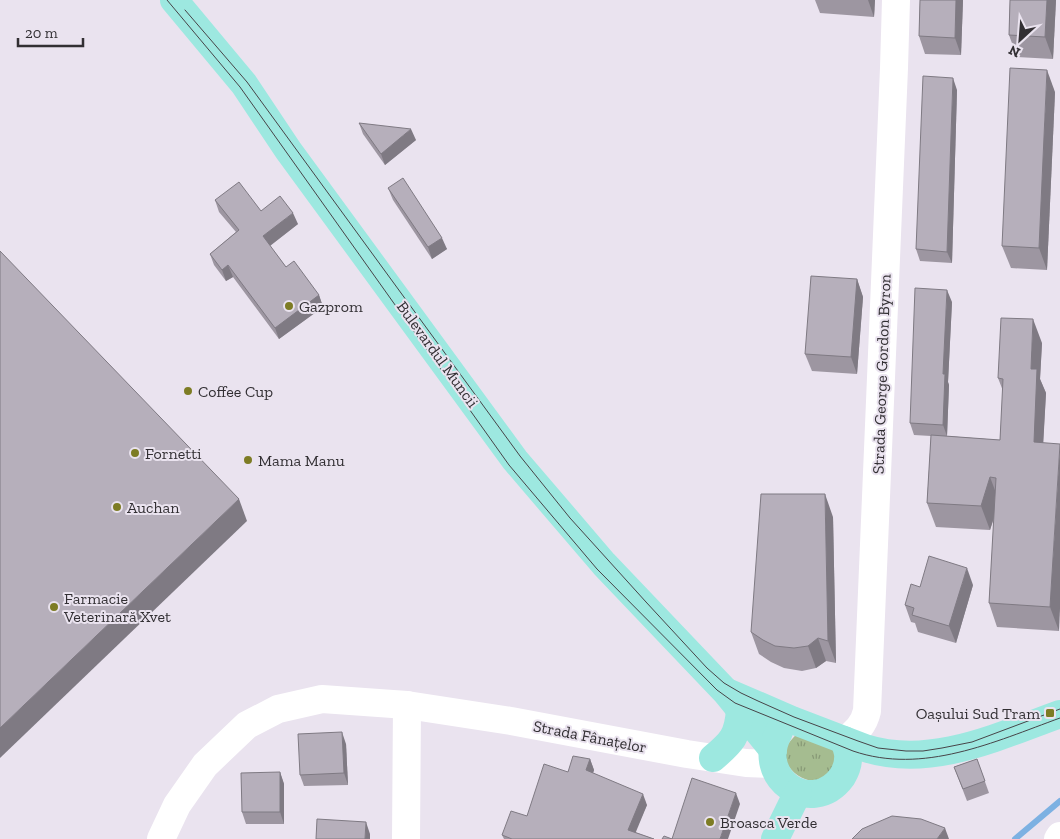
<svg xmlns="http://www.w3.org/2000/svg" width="1060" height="839" viewBox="0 0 1060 839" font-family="'Zilla Slab',serif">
  <defs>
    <pattern id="grass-tufts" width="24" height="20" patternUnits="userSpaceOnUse" patternTransform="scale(1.25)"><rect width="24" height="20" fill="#a5bc90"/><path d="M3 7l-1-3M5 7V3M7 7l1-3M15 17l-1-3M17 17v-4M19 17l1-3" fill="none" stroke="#879976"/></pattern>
  </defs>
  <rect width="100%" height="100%" fill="#eae3ef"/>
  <!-- grass -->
  <path fill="url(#grass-tufts)" d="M798,733L836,749L839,760L825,779C822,780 817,782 814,781C800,780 784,768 785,753C785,745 793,738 798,733Z"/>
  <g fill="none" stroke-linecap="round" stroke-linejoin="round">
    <!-- stream -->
    <path stroke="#7db1e2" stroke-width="6" d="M1015,839L1060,801"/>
    <!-- minor -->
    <g stroke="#fff" stroke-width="28">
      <path d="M844,740C857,733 864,724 867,711L894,68L896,0"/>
      <path d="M161,839L177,805L205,765L247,725L278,709L322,699L407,705L511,721L687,754L746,763L773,764"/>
      <path d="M406,839L407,705"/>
      <path d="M1058,839L1060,836"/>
    </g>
    <!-- major -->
    <g stroke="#9de8e0" stroke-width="28">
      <path d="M174,0L244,84L288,150L515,460L604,564L725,691L773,750"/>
      <path d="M727,692L792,720L865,748C931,769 999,736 1060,714"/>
      <path d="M779,732C753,778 812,818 842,777C845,772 848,765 848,759C849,753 846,746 844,740"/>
      <path d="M713,758C732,742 738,736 740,710"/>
      <path d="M775,839L798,792"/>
    </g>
    <!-- tram -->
    <g stroke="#474448" stroke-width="1">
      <path d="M167,0L240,87L509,465L597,569L717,690L735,703L853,751C923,775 994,742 1060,718"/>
      <path d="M185,10L247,82L520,456L570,518L646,602L707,668L724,683L741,693L758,701L794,717L858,741L878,748L906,751H923L942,748L972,742L1060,709"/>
    </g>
  </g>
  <!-- wall -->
  <g fill="#9d96a1">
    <path d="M815,0H875L874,17L820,13Z"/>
    <path d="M920,0H963L961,55L925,54L919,36Z"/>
    <path d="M1010,0H1056L1053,59L1017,57L1009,35Z"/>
    <path d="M957,90L952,263L920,261L916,249Z"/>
    <path d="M1055,92L1047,270L1011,268L1002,246Z"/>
    <path d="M359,123L416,140L385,165L363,134Z"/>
    <path d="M388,188L447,249L432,259L393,200Z"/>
    <path d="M215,200L261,211L298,224L270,246L286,267L319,295L323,307L279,339L233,277L226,281L214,265L210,254L236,232L219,212Z"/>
    <path d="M857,279L863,297L857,374L812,371L805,354Z"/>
    <path d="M952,302L948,382L949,385L947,436L1000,440L1003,391L998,378L1042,343L1040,379L1046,393L1043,443L1059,631L997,627L989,603L994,518L990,530L936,527L927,503L931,436L914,435L910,423Z"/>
    <path d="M833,517L836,663L826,661L816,668L802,671L784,668L771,662L759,654L751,632Z"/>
    <path d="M973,585L956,643L918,632L915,623L911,622L905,605L920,587Z"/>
    <path d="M346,744L348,785L304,786L300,775Z"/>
    <path d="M590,759L594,770L593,773L647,805L635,832L654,839H504L502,835L527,816Z"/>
    <path d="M977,759L989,793L967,801L954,767Z"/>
    <path d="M280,772L284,784V824H246L242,812Z"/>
  </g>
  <!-- shaded-wall -->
  <g fill="#7f7a83">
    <path d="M868,0H875L874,17Z"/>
    <path d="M956,0H963L961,55L955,38Z"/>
    <path d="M1047,0H1056L1053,59L1045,37Z"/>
    <path d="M1047,70L1055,92L1047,270L1039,248Z"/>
    <path d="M953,78L957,90L952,263L947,252Z"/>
    <path d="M411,129L416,140L385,165L381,154Z"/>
    <path d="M293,213L298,224L267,248L263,236Z"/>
    <path d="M442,238L447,249L432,259L428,247Z"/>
    <path d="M228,265L233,277L226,281L222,270Z"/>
    <path d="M857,279L863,297L857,374L851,357Z"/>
    <path d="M947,290L952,302L948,382L949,385L947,436L943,425V374Z"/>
    <path d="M319,295L323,307L279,339L275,328Z"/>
    <path d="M1033,319L1042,343L1040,379L1046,393L1042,466L1034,442L1031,369Z"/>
    <path d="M1060,445V609L1059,631L1050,607Z"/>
    <path d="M990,477L999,501L990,530L981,506Z"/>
    <path d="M825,494L833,517L836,663L828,641Z"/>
    <path d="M239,499L247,521L0,758V728Z"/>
    <path d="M967,568L973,585L956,643L949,626Z"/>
    <path d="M818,638L826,661L816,668L808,646Z"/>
    <path d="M342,732L346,744L348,785L344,773Z"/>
    <path d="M590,759L594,770L590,782L586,770Z"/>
    <path d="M280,772L284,784V824L280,812Z"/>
    <path d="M736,793L740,804L728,839H720Z"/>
    <path d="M643,794L647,805L633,839L628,830Z"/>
    <path d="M366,822L370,834V839H365Z"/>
    <path d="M945,828L949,839H937Z"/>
  </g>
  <!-- building -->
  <g fill="#b6afbb" stroke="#7f7a83">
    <path d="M920,0H956L955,38L919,36Z"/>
    <path d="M1010,0H1047L1045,37L1009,35Z"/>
    <path d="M1010,68L1047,70L1039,248L1002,246Z"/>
    <path d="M923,76L953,78L947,252L916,249Z"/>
    <path d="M359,123L411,129L381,154Z"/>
    <path d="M403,178L442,238L428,247L388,188Z"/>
    <path d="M239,182L261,211L280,196L293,213L263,236L286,267L294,261L319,295L275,328L228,265L222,270L210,254L239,230L215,200Z"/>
    <path d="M0,251L239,499L0,728Z"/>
    <path d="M811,276L857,279L851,357L805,354Z"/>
    <path d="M915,288L947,290L943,374H945L943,425L910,423Z"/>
    <path d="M1001,318L1033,319L1031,369H1037L1034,442L1060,444L1050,607L989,603L996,478L990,477L981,506L927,503L931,435L1000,440L1003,379L998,378Z"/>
    <path d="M761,494H825L828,641L818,638L808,646L794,648L775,646L763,640L751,632Z"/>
    <path d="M929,556L967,568L949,626L912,615L914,608L905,605L911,584L920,587Z"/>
    <path d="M342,732L344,773L300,775L298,734Z"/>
    <path d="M573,756L590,759L586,770L643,794L628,830L654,839H512L502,835L511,811L527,816L544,764L568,772Z"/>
    <path d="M977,759L985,781L963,789L954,767Z"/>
    <path d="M280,772V812H242L241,773Z"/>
    <path d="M692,778L736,793L720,839H662L664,836L672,839Z"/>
    <path d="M892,816L921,819L945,828L937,839H852L862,829Z"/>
    <path d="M317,819L366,822L365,839H316Z"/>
  </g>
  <!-- markers -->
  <g fill="#7d7c24" stroke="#eae3ef" stroke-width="2">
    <circle cx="289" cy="306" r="5"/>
    <circle cx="188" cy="391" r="5"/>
    <circle cx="135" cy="453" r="5"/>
    <circle cx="248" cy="460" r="5"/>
    <circle cx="117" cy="507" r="5"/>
    <circle cx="54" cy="607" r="5"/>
    <rect x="1045" y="708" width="10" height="10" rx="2.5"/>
    <circle cx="710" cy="822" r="5"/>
  </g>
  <g text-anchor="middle" stroke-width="4" stroke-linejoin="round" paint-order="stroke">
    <!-- poi labels -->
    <g font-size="16" fill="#322f33" stroke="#eae3ef" text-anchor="start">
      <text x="299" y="312">Gazprom</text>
      <text x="198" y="397">Coffee Cup</text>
      <text x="145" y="459">Fornetti</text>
      <text x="258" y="466">Mama Manu</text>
      <text x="127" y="513">Auchan</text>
      <text x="64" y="604">Farmacie<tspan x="64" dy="18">Veterinară Xvet</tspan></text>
      <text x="1040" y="719" text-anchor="end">Oașului Sud Tram</text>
      <text x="720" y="828">Broasca Verde</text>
    </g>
    <!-- street labels -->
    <g font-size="16" fill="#322f33" stroke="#eae3ef">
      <text transform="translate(438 354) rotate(54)" y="6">Bulevardul Muncii</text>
      <text transform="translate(881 374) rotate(-88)" y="6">Strada George Gordon Byron</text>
      <text transform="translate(590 736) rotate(11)" y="6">Strada Fânațelor</text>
    </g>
  </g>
  <!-- north arrow -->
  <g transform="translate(1020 40) rotate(206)" stroke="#eae3ef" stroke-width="4" paint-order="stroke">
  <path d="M0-4L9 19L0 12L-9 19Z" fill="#322f33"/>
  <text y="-8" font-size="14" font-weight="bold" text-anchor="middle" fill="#322f33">N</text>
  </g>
  <!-- scale -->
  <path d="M18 38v8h65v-8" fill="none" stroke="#322f33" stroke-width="2.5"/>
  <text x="25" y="38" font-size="15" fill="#322f33" stroke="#eae3ef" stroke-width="4" paint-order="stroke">20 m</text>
</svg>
